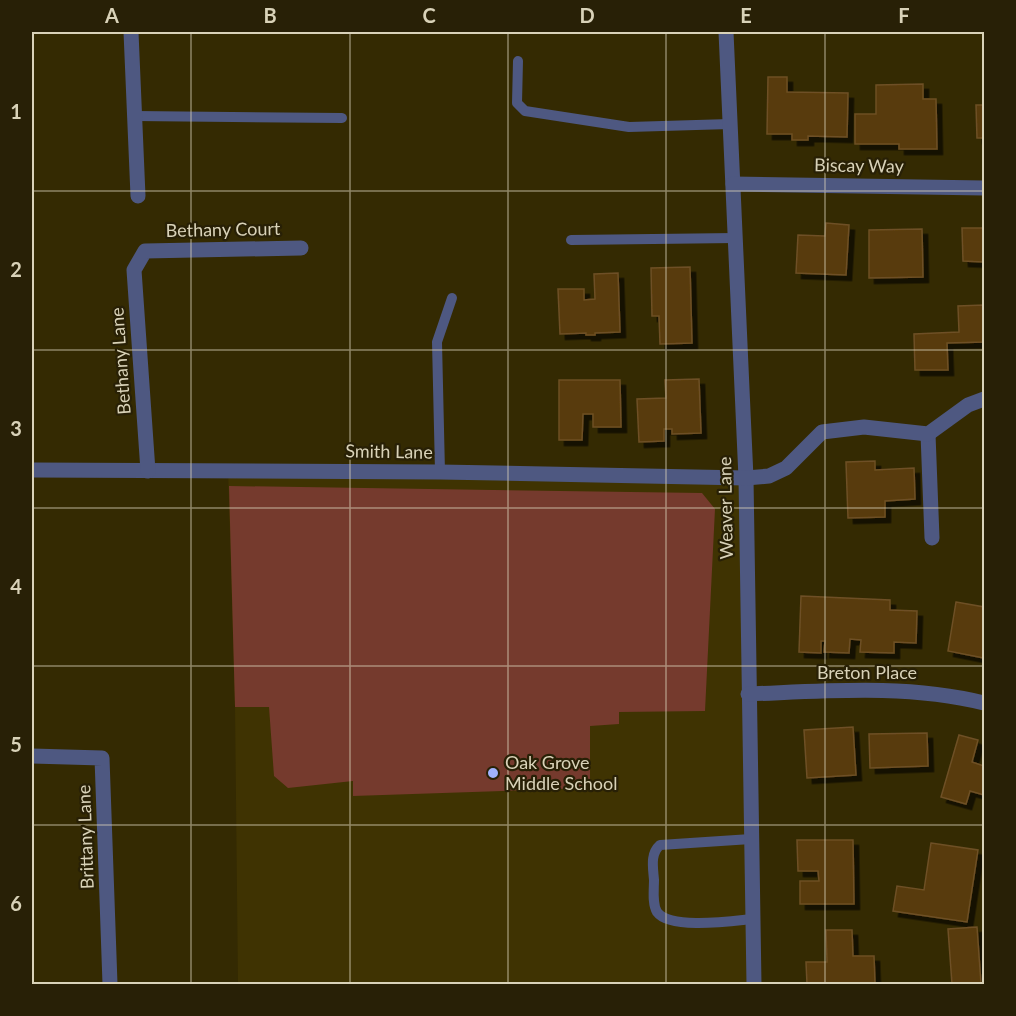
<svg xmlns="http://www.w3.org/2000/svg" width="1016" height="1016" viewBox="0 0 1016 1016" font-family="Lato,sans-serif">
  <defs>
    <filter id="shadow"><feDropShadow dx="5.5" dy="5.5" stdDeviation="0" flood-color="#0009"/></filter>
  </defs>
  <rect width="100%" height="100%" fill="#342a02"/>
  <!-- built -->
  <path fill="#3f3302" d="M228,469L746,478L754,984H238L235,707Z"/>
  <!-- green -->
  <path fill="#753a2d" d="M229,486L702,493L715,509L705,711L619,712V724L590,726V788L353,796V781L288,788L274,776L269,707H235Z"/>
  <!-- building -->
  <g fill="#583b0b" stroke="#6e5025" stroke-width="1.5" filter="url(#shadow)">
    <path d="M768,77H787V92L848,93L847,137L808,136V140H792V134H767Z"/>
    <path d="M923,84V99H936L937,149H899V144H855V114H876V85Z"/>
    <path d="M976,105H984V138H977Z"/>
    <path d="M826,223L849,225L846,275L796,273L798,235L825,236Z"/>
    <path d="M962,228H984V262L963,261Z"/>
    <path d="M922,229L923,277L869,278V230Z"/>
    <path d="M690,267L692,343L660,344L659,316H652L651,268Z"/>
    <path d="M618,273L620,332L595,333V335H586V333L560,334L558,289H584V300L595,299L594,274Z"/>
    <path d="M984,305V342L947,343L948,370H915L914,334L959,332L958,306Z"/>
    <path d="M699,379L701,433L672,434V429H664V441L639,442L637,399L666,398L665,380Z"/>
    <path d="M559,380H620L621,427H593V414H583L582,440H559Z"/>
    <path d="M875,461V470L914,468L915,499L885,501V517L848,518L846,462Z"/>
    <path d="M801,596L890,600V610L917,611L916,643L894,642V653L860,652L861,640L850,639L849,653L824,652L825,641H821V653L799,652Z"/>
    <path d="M956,602L984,607V658L948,651Z"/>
    <path d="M853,727L856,775L807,778L804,730Z"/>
    <path d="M927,733L928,766L870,768L869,734Z"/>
    <path d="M959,735L978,740L972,762L984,766V795L970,791L966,804L941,797Z"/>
    <path d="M797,840H853L854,904H800V881H819L818,871H798Z"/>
    <path d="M931,843L978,850L967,922L893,911L897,886L924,890Z"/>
    <path d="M977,927L981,984H952L948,929Z"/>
    <path d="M826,930H852L853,956H874L875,983L807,984L806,962H827Z"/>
  </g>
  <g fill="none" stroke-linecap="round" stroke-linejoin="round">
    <!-- lane -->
    <g stroke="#4e5881" stroke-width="10">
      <path d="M518,61L517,103L525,111L629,127L730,124"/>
      <path d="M135,116L342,118"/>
      <path d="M571,240L735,238"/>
      <path d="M440,472L437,342L452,298"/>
      <path d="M751,839L660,845C650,854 653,867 654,880C654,889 652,904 657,912C670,930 732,921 752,919"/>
    </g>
    <!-- street -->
    <g stroke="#4e5881" stroke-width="15">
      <path d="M131,32L138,196"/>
      <path d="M726,32L746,478L754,984"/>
      <path d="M733,184L984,188"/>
      <path d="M928,434L932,538"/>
      <path d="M32,470L440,472L746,478L769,476L786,468L822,432L864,427L928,434L968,405L984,399"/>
      <path d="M148,471L134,270L145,251L301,248"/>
      <path d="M748,694C827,691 907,684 984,703"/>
      <path d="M32,756L102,758L110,984"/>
    </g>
  </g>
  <!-- grid -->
  <path fill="none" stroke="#d9d2b8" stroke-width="1.5" stroke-opacity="0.55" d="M191,32V984M350,32V984M508,32V984M666,32V984M825,32V984M32,191H984M32,350H984M32,508H984M32,666H984M32,825H984"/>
  <!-- markers -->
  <circle fill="#a1b2fd" stroke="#282006" stroke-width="2" cx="493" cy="773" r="6"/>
  <g text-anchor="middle" stroke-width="4.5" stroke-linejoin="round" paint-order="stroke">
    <!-- street labels -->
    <g font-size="18" fill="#d9d2b8" stroke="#282006">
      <text transform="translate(859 166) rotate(1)" y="6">Biscay Way</text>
      <text transform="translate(223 230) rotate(-1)" y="6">Bethany Court</text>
      <text transform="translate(121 361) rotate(-94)" y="6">Bethany Lane</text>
      <text transform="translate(389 452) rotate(1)" y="6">Smith Lane</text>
      <text transform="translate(726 508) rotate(-91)" y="6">Weaver Lane</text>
      <text x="867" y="679">Breton Place</text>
      <text transform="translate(86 837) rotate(-92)" y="6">Brittany Lane</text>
    </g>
    <!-- poi labels -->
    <g font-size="18" fill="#d9d2b8" stroke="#282006" text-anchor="start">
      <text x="505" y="769">Oak Grove<tspan x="505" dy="21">Middle School</tspan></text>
    </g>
  </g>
  <!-- border -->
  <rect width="1016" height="1016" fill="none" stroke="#282006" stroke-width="66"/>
  <rect x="33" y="33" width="950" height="950" fill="none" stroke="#d9d2b8" stroke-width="2"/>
  <g font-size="20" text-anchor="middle" font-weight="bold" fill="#d9d2b8">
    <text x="112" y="23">A</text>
    <text x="270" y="23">B</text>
    <text x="429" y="23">C</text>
    <text x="587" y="23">D</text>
    <text x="746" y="23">E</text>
    <text x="904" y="23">F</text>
    <text x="16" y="119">1</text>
    <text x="16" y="277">2</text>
    <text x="16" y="436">3</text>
    <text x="16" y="594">4</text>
    <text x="16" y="752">5</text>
    <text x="16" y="911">6</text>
  </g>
</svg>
